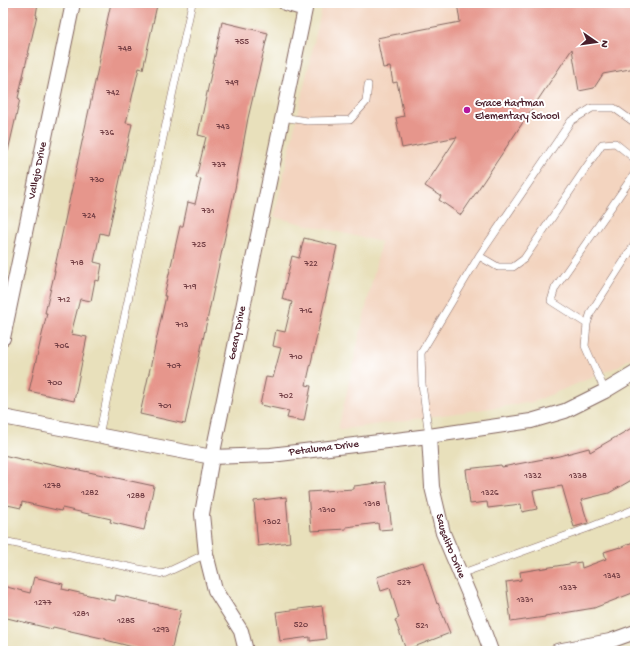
<svg xmlns="http://www.w3.org/2000/svg" width="638" height="654" viewBox="0 0 638 654" font-family="'Gochi Hand',sans-serif">
  <style>
    .built { fill: #f3d4bf }
    .building { fill: #e6968c }
    .lines { fill: none; stroke-linecap: round; stroke-linejoin: round }
    .service-casing { stroke: #81635d; stroke-width: 8 }
    .minor-casing { stroke: #81635d; stroke-width: 16 }
    .service { stroke: #fff; stroke-width: 7 }
    .minor { stroke: #fff; stroke-width: 14 }
    .poi-dot { fill: #b5179e; stroke: #fff; stroke-width: 1.5 }
    .labels { text-anchor: middle; dominant-baseline: central; stroke-width: 4; stroke-linejoin: round; paint-order: stroke }
    .number-label { font-size: 9px; fill: #713d43 }
    .poi-label { font-size: 11px; fill: #4a1f2b; stroke: #fff; text-anchor: start }
    .street-label { font-size: 11px; fill: #4a1f2b; stroke: #fff }
  </style>
  <rect width="100%" height="100%" fill="#fff"/>
  <filter id="ink" filterUnits="userSpaceOnUse"><feTurbulence type="fractalNoise" baseFrequency=".025" numOctaves="2"/><feDisplacementMap in="SourceGraphic" scale="8" xChannelSelector="R" yChannelSelector="G"/><feConvolveMatrix kernelMatrix="1 2 1 2 8 2 1 2 1" color-interpolation-filters="sRGB"/></filter>
  <filter id="wash" filterUnits="userSpaceOnUse"><feTurbulence type="fractalNoise" baseFrequency=".012" numOctaves="4" result="noise"/><feDisplacementMap in="SourceGraphic" scale="16" xChannelSelector="R" yChannelSelector="G"/><feGaussianBlur stdDeviation="0.9" result="paint"/><feColorMatrix in="noise" values="0 0 0 0 0 0 0 0 0 0 0 0 0 0 0 0 0 1.4 0 .05"/><feComposite in="paint" operator="in"/></filter>
  <g filter="url(#wash)">
    <rect width="100%" height="100%" fill="#e8e0bb"/>
    <path class="built" d="M323,3H635V355L617,367L533,402L338,430L381,242L274,217Z"/>
    <g id="blocks">
      <path class="building" d="M3,3H38L36,15H37L18,98L20,99L8,151H3Z
        M111,3H149L157,5L143,69L139,68L126,123L132,124L108,235L100,233L94,262L102,264L99,281L95,280L91,301L80,299L71,334L87,337L74,401L29,391L47,313H45L55,271H54L100,59L99,58Z
        M457,3H631L634,16L635,15V68L603,74L594,88L579,91L572,49L461,215L439,200L441,196L425,186L457,137L402,148L396,118L404,116L397,82L393,83L390,67L383,68L377,38L460,22Z
        M222,22L268,33L248,118L234,194L185,424L140,414L166,296H164L180,226H183L188,202L195,204L201,179L196,178L206,137L198,135Z
        M304,238L337,246L306,385L311,386L304,421L287,418L289,411L260,405L266,377L273,378L281,348L273,346L276,330L285,332L292,302L282,299L292,256L299,258Z
        M635,426V478L609,493L581,500L588,523L574,527L562,486L533,491L537,509L522,512L521,504L488,508L487,502L470,504L466,469L501,465L502,467L559,456L589,448L590,452Z
        M3,455L42,464V462L154,486L144,530L110,522L111,519L62,508L61,511L22,502L21,508L3,504Z
        M386,482L392,529L379,530L378,523L346,527V529L311,531L308,492L354,489V486Z
        M286,497L290,542L258,546L254,501Z
        M635,541V592L594,608L545,616V617L511,622L506,582L521,580L520,572L581,562L582,568L606,559L604,552L620,547V548Z
        M423,562L437,604L438,603L450,633L406,650L395,620L399,618L390,588L381,591L377,577Z
        M34,577L63,584L62,589L115,601L116,595L181,610L171,651H148L106,640V639L53,627L52,629L3,617V586L30,593Z
        M322,606L326,639L310,641V637L280,641L276,612Z"/>
    </g>
  </g>
  <g filter="url(#ink)">
    <use href="#blocks" fill-opacity="0" stroke="#81635d" stroke-width="1"/>
    <g class="lines">
      <g class="service-casing">
        <path id="service" d="M282,117L307,121L350,120L366,102L368,85
          M479,256L498,267H513L524,259L602,144L615,143L635,159
          M587,324L551,301L555,288L635,173
          M605,391L585,346L587,324L591,312L635,244
          M99,435L192,3
          M429,436L422,384L421,353L479,256L571,121L592,108H614L635,123
          M3,541L163,574L206,554
          M460,574L588,528L635,509"/>
      </g>
      <g class="minor-casing">
        <g id="minor">
          <path id="s1" d="M3,338L73,3"/>
          <path id="s2" d="M3,417L212,457L271,455L429,436L531,421L565,411L605,391L635,373"/>
          <path id="s3" d="M429,436L432,487L443,533L479,618L491,651"/>
          <path id="s4" d="M246,651L241,631L215,590L206,554L202,514L212,457L305,9L285,3"/>
          <path d="M557,651L610,641L635,632"/>
        </g>
      </g>
      <use href="#service" class="service"/>
      <use href="#minor" class="minor"/>
    </g>
  </g>
  <circle class="poi-dot" cx="467" cy="110" r="4"/>
  <g class="labels">
    <g class="number-label">
      <text x="242" y="42">755</text>
      <text x="125" y="49">748</text>
      <text x="232" y="83">749</text>
      <text x="113" y="93">742</text>
      <text x="223" y="127">743</text>
      <text x="107" y="133">736</text>
      <text x="219" y="165">737</text>
      <text x="97" y="180">730</text>
      <text x="208" y="211">731</text>
      <text x="89" y="216">724</text>
      <text x="199" y="245">725</text>
      <text x="77" y="263">718</text>
      <text x="311" y="264">722</text>
      <text x="190" y="287">719</text>
      <text x="64" y="300">712</text>
      <text x="306" y="311">716</text>
      <text x="182" y="325">713</text>
      <text x="62" y="346">706</text>
      <text x="296" y="357">710</text>
      <text x="174" y="366">707</text>
      <text x="55" y="383">700</text>
      <text x="286" y="396">702</text>
      <text x="165" y="406">701</text>
      <text x="533" y="476">1332</text>
      <text x="578" y="476">1338</text>
      <text x="52" y="486">1278</text>
      <text x="90" y="493">1282</text>
      <text x="490" y="493">1326</text>
      <text x="136" y="496">1288</text>
      <text x="372" y="504">1318</text>
      <text x="327" y="510">1310</text>
      <text x="272" y="522">1302</text>
      <text x="612" y="576">1343</text>
      <text x="404" y="583">527</text>
      <text x="568" y="588">1337</text>
      <text x="525" y="600">1331</text>
      <text x="43" y="603">1277</text>
      <text x="81" y="614">1281</text>
      <text x="126" y="621">1285</text>
      <text x="301" y="625">520</text>
      <text x="422" y="626">521</text>
      <text x="161" y="630">1293</text>
    </g>
    <g class="poi-label">
      <text x="475" y="104">Grace Hartman<tspan x="475" dy="13">Elementary School</tspan></text>
    </g>
    <g class="street-label">
      <text stroke="none"><textPath href="#s1" startOffset="171">Vallejo Drive</textPath></text>
      <text stroke="none"><textPath href="#s4" startOffset="331">Geary Drive</textPath></text>
      <text stroke="none"><textPath href="#s2" startOffset="325">Petaluma Drive</textPath></text>
      <text stroke="none"><textPath href="#s3" startOffset="113">Sausalito Drive</textPath></text>
    </g>
  </g>
  <rect width="638" height="654" fill="none" stroke="#fff" stroke-width="16"/>
  <g transform="translate(596 42) rotate(103)" stroke="#ffffff" stroke-width="3" paint-order="stroke">
  <path d="M0-3L7 15L0 10L-7 15Z" fill="#4a1f2b"/>
  <text y="-6" font-size="11" font-weight="bold" text-anchor="middle" fill="#4a1f2b">N</text>
  </g>
</svg>
